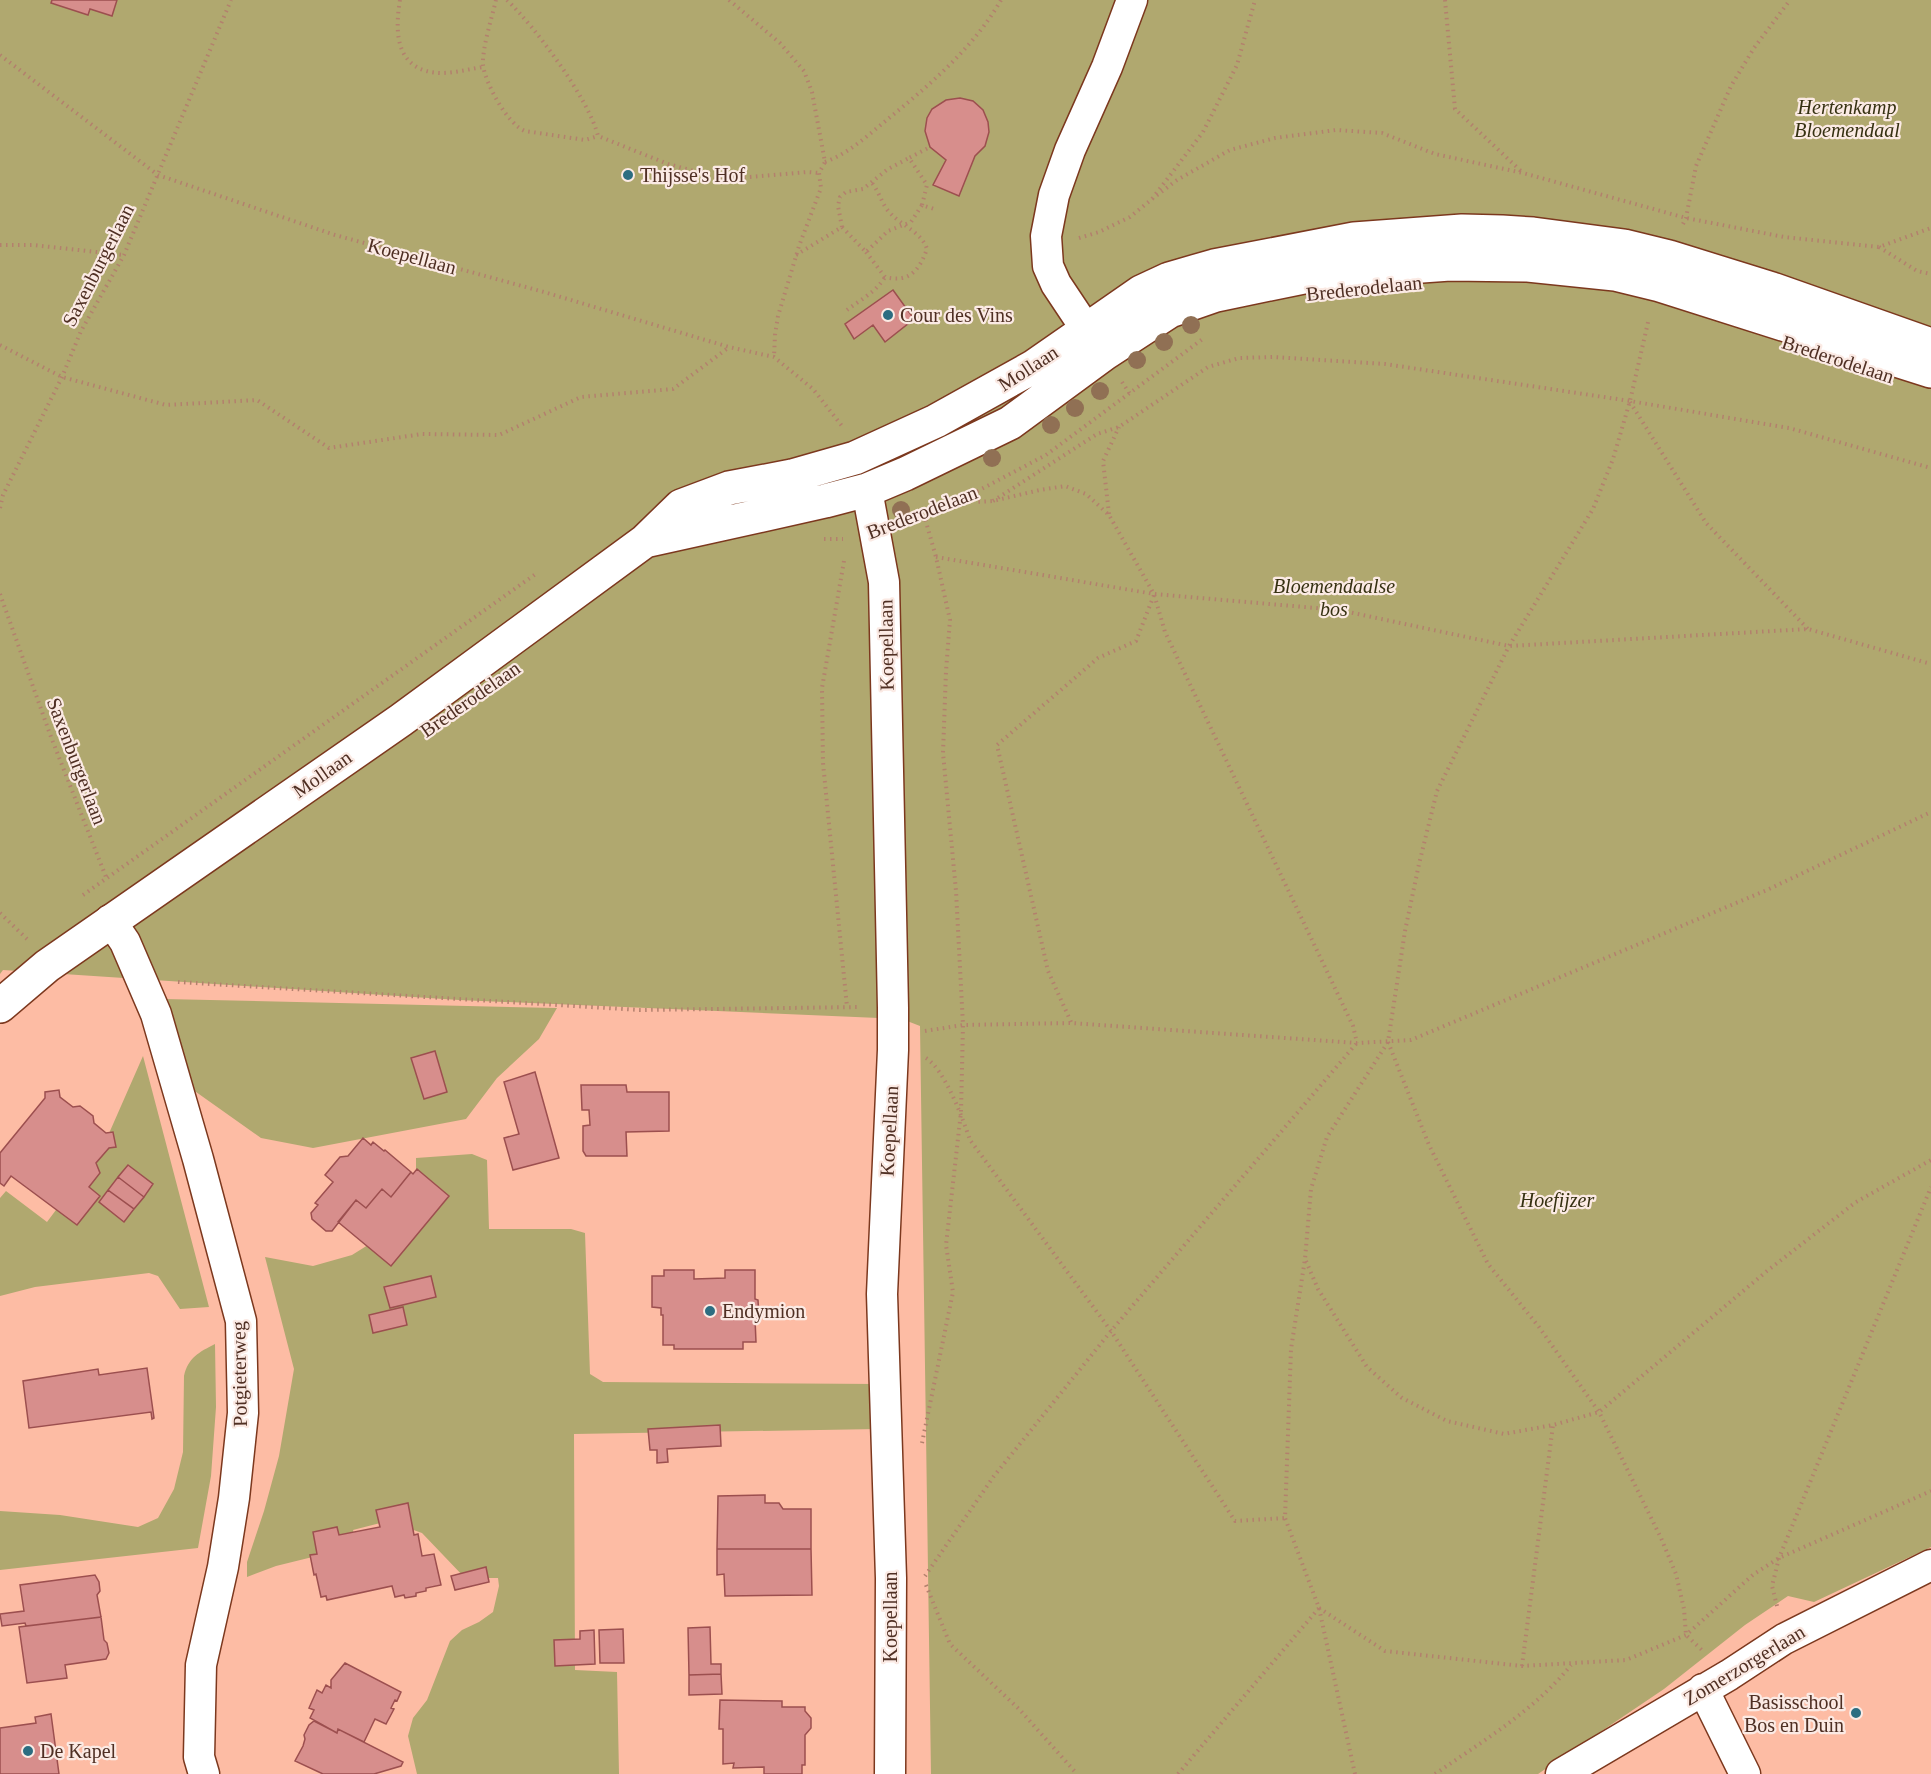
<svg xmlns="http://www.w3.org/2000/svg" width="1931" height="1774" viewBox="0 0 1931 1774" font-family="'Times New Roman',serif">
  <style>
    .green { fill: #b0a86f }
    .building { fill: #d78e8c; stroke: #9c4f4f; stroke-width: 1.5 }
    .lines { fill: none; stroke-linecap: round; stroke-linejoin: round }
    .street-casing { stroke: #7c381e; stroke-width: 33 }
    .secondary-casing { stroke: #7c381e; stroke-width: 36 }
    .path { stroke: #b3806d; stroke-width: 4; stroke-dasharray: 1.5 4.5; stroke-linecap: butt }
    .street { stroke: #fff; stroke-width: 30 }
    .secondary { stroke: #fff; stroke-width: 33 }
    .tree { fill: #907054 }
    .poi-dot { fill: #2c6d81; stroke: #fbeae4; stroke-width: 2 }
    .labels { text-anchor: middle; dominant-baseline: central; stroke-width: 4.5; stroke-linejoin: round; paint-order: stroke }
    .park-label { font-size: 20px; font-style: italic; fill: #363112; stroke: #fbeae4 }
    .poi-label { font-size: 20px; fill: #4f2f23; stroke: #fbeae4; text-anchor: start }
    .street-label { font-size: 20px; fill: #4f2f23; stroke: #fbeae4 }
  </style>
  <rect width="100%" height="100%" fill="#fdbca4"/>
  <path class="green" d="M0,0H1931V1547L1814,1602L1788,1596L1745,1625L1664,1689L1538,1774H931L920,1026L902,1019L459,1000L3,970L0,974Z
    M164,999L557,1008L539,1039L497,1078L466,1119L313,1148L261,1138L189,1087Z
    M143,1056L209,1307L180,1309L158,1276L149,1273L35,1287L0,1296V1198L6,1191L47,1222L103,1147Z
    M472,1154L487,1160L489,1229H571L585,1233L590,1374L603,1382L877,1384V1429L574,1434L575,1670L617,1672L619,1774H417L408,1736L413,1718L427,1700L450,1641L462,1630L479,1622L493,1612L499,1586L498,1578H465L422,1533L388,1521L353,1530L357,1546L276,1566L247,1577V1562L264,1511L279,1456L294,1369L265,1257L313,1266L352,1255L392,1230L416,1200V1158Z
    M215,1344L216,1407L211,1476L198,1548L0,1570V1511L60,1515L138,1527L158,1518L174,1489L183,1452L184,1376C188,1358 199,1352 215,1344Z"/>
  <path class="building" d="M52,0H117L112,16L90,9L88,15L51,3Z
    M960,98L973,101L983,110L988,122L989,132L985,146L975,156L959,196L933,185L946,160L930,147L925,131L927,118L932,109L946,100Z
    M893,290L914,319L885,342L873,325L854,339L845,324Z
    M435,1051L447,1092L424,1099L411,1058Z
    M535,1072L559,1158L513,1170L504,1138L519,1134L504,1082Z
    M581,1085H626L627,1092H669V1131L626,1132L627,1156H586L583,1151V1126L590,1125L589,1110H582Z
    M59,1090L60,1097L73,1107L80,1106L93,1116L94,1123L106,1133L113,1132L116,1147L109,1148L96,1163L100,1173L89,1187L100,1196L77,1225L11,1176L4,1186L0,1183V1153L45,1098V1092Z
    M363,1138L371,1145L373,1142L384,1151L385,1150L411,1172L391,1197L382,1189L366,1208L356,1200L332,1231H326L312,1219L311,1213L318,1205L315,1203L333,1182L325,1175L340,1157L348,1156Z
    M128,1165L153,1184L144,1197L118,1177Z
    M417,1169L449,1196L391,1266L338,1222L356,1200L366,1208L382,1189L391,1197L411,1172L413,1174Z
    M118,1177L144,1197L134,1209L108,1190Z
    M108,1190L134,1209L124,1222L99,1202Z
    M664,1270H694V1279L725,1278V1270H755V1299L758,1300L759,1318L755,1319L756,1342H743V1349H674V1345H663V1315H661V1308L652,1307V1276H664Z
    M431,1276L436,1297L390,1308L384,1287Z
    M403,1307L407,1325L373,1333L369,1315Z
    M147,1368L154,1418L152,1419L151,1412L29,1428L23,1381L98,1369L99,1375Z
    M720,1425L721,1446L667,1449L668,1462L657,1463V1450H650L648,1429Z
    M765,1495V1503H779L783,1509H811V1549H717L718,1496Z
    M408,1503L414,1535L418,1534L422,1556L434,1554L441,1585L426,1588V1591L416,1593V1596L405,1598L404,1595L395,1597L392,1586L327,1600L326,1596L321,1597L316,1574L314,1575L310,1555L317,1554L313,1532L337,1527L339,1535L380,1527L376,1510Z
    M717,1549H811L812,1595L725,1596L724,1574L717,1575Z
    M486,1567L489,1582L455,1590L451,1576Z
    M95,1575L99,1582L100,1591L97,1595L101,1617L26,1626L25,1623L2,1626L0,1614L24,1611L20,1585Z
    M101,1617L104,1640L107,1643L109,1653L106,1659L65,1665L67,1678L27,1683L19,1627Z
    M710,1627L711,1664H721V1674L689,1675L688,1628Z
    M623,1629L624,1663H600L599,1630Z
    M594,1630L595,1664L555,1666L554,1640L580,1639V1631Z
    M345,1663L401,1692L397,1701L395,1700L391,1708L394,1709L386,1724L375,1719L364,1742L338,1729L337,1733L310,1718L314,1710L309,1708L317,1690L322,1693L326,1685L331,1688V1680Z
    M721,1674L722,1694L689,1695V1675Z
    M720,1700L782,1701V1707H805V1711L811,1718V1728L805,1735V1765H802V1774H764V1767L733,1768L734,1763L723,1764V1729H719Z
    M51,1714L59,1774H0V1728L36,1723L35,1717Z
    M314,1721L337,1733L338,1729L403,1762L401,1766L374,1774H323L295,1761L303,1746L305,1739L304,1735L309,1725Z"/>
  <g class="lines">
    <g class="street-casing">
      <path id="street" d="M1086,329L1056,284L1048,266L1046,236L1054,195L1070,150L1107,67L1132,0
        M867,490L884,582L893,1008V1050L882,1294L891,1578L890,1774
        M110,920L125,942L156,1014L198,1159L241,1321L243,1413L234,1498L223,1567L201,1665L199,1757L204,1774
        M1703,1689L1745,1774
        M1561,1774L1729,1675L1784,1639L1931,1565"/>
    </g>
    <g class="secondary-casing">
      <path id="secondary" d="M645,541L825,501L867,490L905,474L1010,423L1104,354L1170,311L1216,295L1323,273L1450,264L1528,265L1615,274L1660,285L1931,371
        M0,1006L47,966L401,720L645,541L681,506L729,488L792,476L855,458L936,421L1033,367L1141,292L1169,279L1214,266L1354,239L1462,231L1502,232L1533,234L1624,246L1669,257L1772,289L1931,345"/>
    </g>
    <path class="path" d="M400,0C394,35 397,72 441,73C455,73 469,69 483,67
      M496,0C492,17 482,49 483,65C485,83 508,125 525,131L585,140L598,136
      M507,0C535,27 589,99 598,136L668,164L716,177L738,178L808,172L819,173
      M729,0L780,43L804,71L812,92L825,162L819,173L821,188L799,246L778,316L775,335L774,357
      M1445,0L1455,109L1523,173
      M0,55L158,175L335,235L544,292L729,347L774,357L813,389L842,426
      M825,162C847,154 865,138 883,123C926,88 973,49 1001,0
      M1152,199L1177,180L1230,150L1275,138L1336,130L1382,133L1435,154L1523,173L1686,218L1784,237L1879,247L1931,228
      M922,205L927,185L909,158L930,147
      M1683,224L1686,218L1696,166L1731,86L1754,48L1790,0
      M842,227L838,206L840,197L846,192L863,189L888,169L909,158
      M1079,238L1099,232L1130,217L1152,199L1203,132L1237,65L1255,0
      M0,245H33L124,255
      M1879,247L1917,271L1931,274
      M866,252L885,277C909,283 919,271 927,249C922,233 903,226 892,215C882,206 880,193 872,183
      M796,255L842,227L866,252L888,231L911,222L922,205L934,209
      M847,310C860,300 876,292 885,277
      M0,345L62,377L166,405L257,400L329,448L422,434L499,435L581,397L673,389L728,348
      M1122,382L1130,394
      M1630,402L1706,523L1808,629
      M970,495L975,502L993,501L1040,490L1065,486L1086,494L1109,515L1154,594L1165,632L1353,1026L1357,1043
      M993,501L1097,434L1119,427L1208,367L1239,358L1273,357L1385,364L1630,401L1789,428L1931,468
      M0,508L3,495L62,377L81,331L124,255L231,0
      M1109,514L1103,461L1119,427
      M905,521L970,495L1046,455L1204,338
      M824,539H843
      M936,557L1154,594L1339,610L1509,646L1808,629L1931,664
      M844,561L822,688L823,763L847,1007
      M0,594L51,737L106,877
      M83,895L537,573
      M0,913L27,939
      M178,982L640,1010L860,1007
      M1071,1022L1048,971L997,745L1098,658L1136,641L1154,595
      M925,1031L963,1025L1071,1023L1357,1043L1411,1040L1767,890L1931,812
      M1388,1042L1429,1145L1488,1264L1539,1327L1599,1412L1661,1538L1676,1574L1684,1609L1686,1635L1704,1652
      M926,1058C945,1070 963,1119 970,1140L1111,1331L1235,1521L1285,1518
      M1306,1261L1318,1289L1367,1367L1402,1398L1447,1421L1504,1434L1553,1425L1599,1412L1767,1271L1856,1202L1931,1160
      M922,1443L953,1292L946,1245L961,1112L963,1025L956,891L943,753L946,671L950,620L936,557L924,515
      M925,1576L994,1476L1111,1331L1356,1044
      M926,1585L950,1644L1020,1710L1077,1774
      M1777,1606L1772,1586L1779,1558L1931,1187
      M1319,1608L1385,1651L1522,1666L1626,1660L1686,1635L1754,1574L1779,1558L1931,1491
      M1522,1666L1553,1425
      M1178,1774L1319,1608
      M1355,1774L1319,1608L1285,1518L1291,1349L1305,1259L1311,1189L1327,1137L1388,1042L1405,931L1419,864L1437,791L1509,646L1593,509L1613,459L1630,401L1649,318
      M1435,1774C1483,1741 1535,1710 1571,1665"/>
    <use href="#street" class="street"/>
    <use href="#secondary" class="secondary"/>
  </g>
  <g class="tree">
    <circle cx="1191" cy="325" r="9"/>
    <circle cx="1164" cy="342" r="9"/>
    <circle cx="1137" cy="360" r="9"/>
    <circle cx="1100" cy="391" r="9"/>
    <circle cx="1075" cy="408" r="9"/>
    <circle cx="1051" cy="425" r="9"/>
    <circle cx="992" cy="458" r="9"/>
    <circle cx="901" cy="510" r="9"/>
  </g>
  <g class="poi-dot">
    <circle cx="628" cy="175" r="6"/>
    <circle cx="888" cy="315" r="6"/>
    <circle cx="710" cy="1311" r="6"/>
    <circle cx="1856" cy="1713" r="6"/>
    <circle cx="28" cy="1751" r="6"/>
  </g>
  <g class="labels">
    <g class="park-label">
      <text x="1847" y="107">Hertenkamp<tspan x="1847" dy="23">Bloemendaal</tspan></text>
      <text x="1334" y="586">Bloemendaalse<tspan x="1334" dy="23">bos</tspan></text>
      <text x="1557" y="1200">Hoefijzer</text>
    </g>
    <g class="poi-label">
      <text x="640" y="175">Thijsse's Hof</text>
      <text x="900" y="315">Cour des Vins</text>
      <text x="722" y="1311">Endymion</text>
      <text x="1844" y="1702" text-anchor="end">Basisschool<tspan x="1844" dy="23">Bos en Duin</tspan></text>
      <text x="40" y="1751">De Kapel</text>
    </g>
    <g class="street-label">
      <text transform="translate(412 256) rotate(15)">Koepellaan</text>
      <text transform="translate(98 265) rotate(-63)">Saxenburgerlaan</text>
      <text transform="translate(1364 288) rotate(-6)">Brederodelaan</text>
      <text transform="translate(1838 359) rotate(18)">Brederodelaan</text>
      <text transform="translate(1028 368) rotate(-33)">Mollaan</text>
      <text transform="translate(922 512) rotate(-21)">Brederodelaan</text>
      <text transform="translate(886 645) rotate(-91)">Koepellaan</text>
      <text transform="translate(470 699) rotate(-35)">Brederodelaan</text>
      <text transform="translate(77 761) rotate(69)">Saxenburgerlaan</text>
      <text transform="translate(322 774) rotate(-35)">Mollaan</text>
      <text transform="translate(889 1131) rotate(-87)">Koepellaan</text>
      <text transform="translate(239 1374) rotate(-91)">Potgieterweg</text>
      <text transform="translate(890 1617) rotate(-90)">Koepellaan</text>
      <text transform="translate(1744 1665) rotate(-31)">Zomerzorgerlaan</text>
    </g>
  </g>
</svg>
